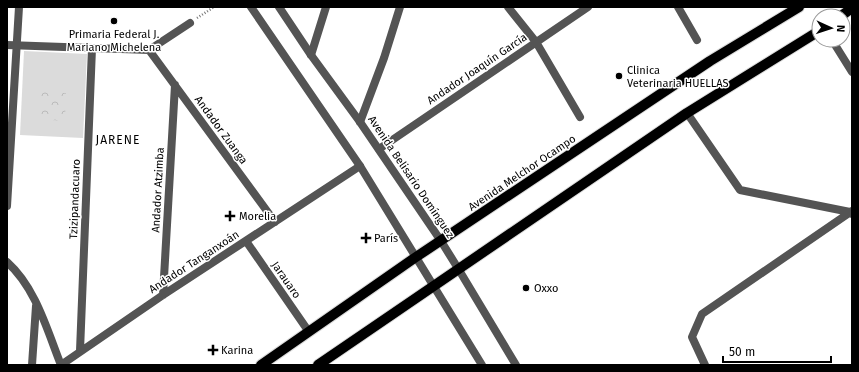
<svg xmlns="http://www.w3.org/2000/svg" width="859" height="372" viewBox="0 0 859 372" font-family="'Fira Sans',sans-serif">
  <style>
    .green { fill: #dbdbdb }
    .park { fill: url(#park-crowns) }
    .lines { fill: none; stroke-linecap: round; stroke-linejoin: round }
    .primary-casing { stroke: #dbdbdb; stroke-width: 12 }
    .path { stroke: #767676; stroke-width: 2.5; stroke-dasharray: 1 2; stroke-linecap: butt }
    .service { stroke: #545454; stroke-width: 8 }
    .minor { stroke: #545454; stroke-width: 8 }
    .tertiary { stroke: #545454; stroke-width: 8 }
    .primary { stroke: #000; stroke-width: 10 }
    .poi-dot { fill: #000; stroke: #fff; stroke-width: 1.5 }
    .labels { text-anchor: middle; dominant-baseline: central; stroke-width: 3; stroke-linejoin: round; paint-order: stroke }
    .poi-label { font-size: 11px; fill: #000; stroke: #fff; text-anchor: start }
    .street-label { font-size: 11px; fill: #000; stroke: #fff }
    .neighbourhood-label { font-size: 12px; letter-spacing: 1px; fill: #000; stroke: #fff }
  </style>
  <defs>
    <pattern id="park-crowns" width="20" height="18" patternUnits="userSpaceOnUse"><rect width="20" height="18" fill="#dbdbdb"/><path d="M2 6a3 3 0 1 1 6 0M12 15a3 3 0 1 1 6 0" fill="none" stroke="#bababa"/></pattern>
  </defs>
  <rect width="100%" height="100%" fill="#fff"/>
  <path class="green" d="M24,51L87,54L83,138L20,135Z"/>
  <path class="park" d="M41,91L66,93L65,121L39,119Z"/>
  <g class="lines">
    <g class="primary-casing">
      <path id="primary" d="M841,16L852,8
        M261,365L416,257L710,61L799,7
        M318,365L687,113L819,31"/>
    </g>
    <path class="path" d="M197,18L214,7"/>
    <path class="service" d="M311,55L326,7"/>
    <path class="minor" d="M508,7L536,42L580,117
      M678,7L697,40
      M832,40L852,72
      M7,45L149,50L190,23
      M149,50L275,222
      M687,113L740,190L850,212L852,214
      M360,122L384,58L400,7
      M379,149L588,7
      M7,206L19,7
      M246,241L309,332
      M7,262C36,288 47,330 61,365
      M163,295L175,85
      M80,351L92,48
      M32,365L36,306
      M61,365L163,295L360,166
      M705,365L692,337L702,314L852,211"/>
    <path class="tertiary" d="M251,7L360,166L482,365
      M279,7L311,55L360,122L441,241L459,270L516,365"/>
    <use href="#primary" class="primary"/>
  </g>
  <g class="poi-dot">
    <circle cx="114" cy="21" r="4"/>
    <circle cx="619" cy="76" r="4"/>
    <path d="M228 210h4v4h4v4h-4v4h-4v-4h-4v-4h4z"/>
    <path d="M364 232h4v4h4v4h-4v4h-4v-4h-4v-4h4z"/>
    <circle cx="526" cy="288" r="4"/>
    <path d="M211 344h4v4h4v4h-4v4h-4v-4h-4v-4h4z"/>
  </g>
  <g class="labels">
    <g class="poi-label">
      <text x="114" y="34" text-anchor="middle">Primaria Federal J.<tspan x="114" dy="13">Mariano Michelena</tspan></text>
      <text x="627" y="70">Clinica<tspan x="627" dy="13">Veterinaria HUELLAS</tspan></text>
      <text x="239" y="216">Morelia</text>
      <text x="374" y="238">París</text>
      <text x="534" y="288">Oxxo</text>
      <text x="221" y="350">Karina</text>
    </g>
    <g class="street-label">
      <text transform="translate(477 69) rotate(-34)">Andador Joaquín García</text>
      <text transform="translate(221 130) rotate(54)">Andador Zuanga</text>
      <text transform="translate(522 173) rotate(-34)">Avenida Melchor Ocampo</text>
      <text transform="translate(411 177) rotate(56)">Avenida Belisario Domínguez</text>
      <text transform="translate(158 190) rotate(-87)">Andador Atzimba</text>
      <text transform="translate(75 199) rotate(-88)">Tzizipandacuaro</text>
      <text transform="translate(194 262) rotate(-33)">Andador Tanganxoán</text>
      <text transform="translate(286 280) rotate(55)">Jarauaro</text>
    </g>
    <g class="neighbourhood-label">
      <text x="118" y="140">JARENE</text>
    </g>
  </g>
  <rect width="859" height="372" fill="none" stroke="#000000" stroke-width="16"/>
  <g transform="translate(831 28) rotate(93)"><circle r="19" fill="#ffffff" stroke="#999999"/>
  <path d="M0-3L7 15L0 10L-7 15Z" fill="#000000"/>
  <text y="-6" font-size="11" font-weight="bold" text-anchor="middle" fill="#000000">N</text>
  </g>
  <path d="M723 356v6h108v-6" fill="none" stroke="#000000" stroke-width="2"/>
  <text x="729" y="356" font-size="12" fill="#000000" stroke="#ffffff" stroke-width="3" paint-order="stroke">50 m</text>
</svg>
